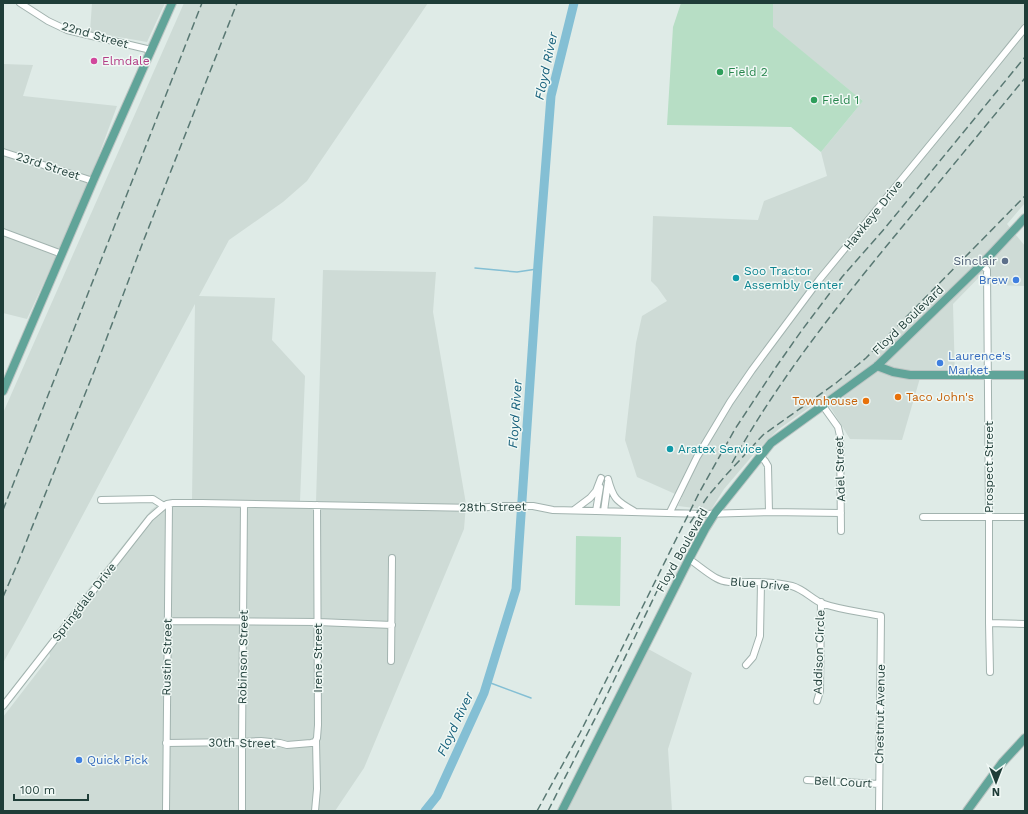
<svg xmlns="http://www.w3.org/2000/svg" width="1028" height="814" viewBox="0 0 1028 814" font-family="'Work Sans',sans-serif">
  <style>
    .built { fill: #cedbd6 }
    .green { fill: #b7dec5 }
    .lines { fill: none; stroke-linecap: round; stroke-linejoin: round }
    .stream { stroke: #84bfd4; stroke-width: 1.5 }
    .river { stroke: #84bfd4; stroke-width: 9 }
    .minor-casing { stroke: #a2b3af; stroke-width: 8 }
    .major-casing { stroke: #bcc5c3; stroke-width: 10 }
    .minor { stroke: #fff; stroke-width: 6 }
    .major { stroke: #61a499; stroke-width: 8 }
    .rail { stroke: #597873; stroke-width: 1.5; stroke-dasharray: 8 4; stroke-linecap: butt }
    .hotel-dot { fill: #d1479c; stroke: #f0f8f5; stroke-width: 1.5 }
    .leisure-dot { fill: #2e9e5b; stroke: #f0f8f5; stroke-width: 1.5 }
    .service-dot { fill: #5c6f8a; stroke: #f0f8f5; stroke-width: 1.5 }
    .culture-dot { fill: #0f9aa8; stroke: #f0f8f5; stroke-width: 1.5 }
    .shop-dot { fill: #3f7fe0; stroke: #f0f8f5; stroke-width: 1.5 }
    .food-dot { fill: #e8710a; stroke: #f0f8f5; stroke-width: 1.5 }
    .labels { text-anchor: middle; dominant-baseline: central; stroke-width: 3; stroke-linejoin: round; paint-order: stroke }
    .street-label { font-size: 12px; fill: #1f3d38; stroke: #f0f8f5 }
    .hotel-label { font-size: 12px; fill: #b23c85; stroke: #f0f8f5; text-anchor: start }
    .leisure-label { font-size: 12px; fill: #27864d; stroke: #f0f8f5; text-anchor: start }
    .service-label { font-size: 12px; fill: #4e5e75; stroke: #f0f8f5; text-anchor: end }
    .culture-label { font-size: 12px; fill: #0d838f; stroke: #f0f8f5; text-anchor: start }
    .shop-label { font-size: 12px; fill: #366cbe; stroke: #f0f8f5; text-anchor: start }
    .food-label { font-size: 12px; fill: #c56008; stroke: #f0f8f5; text-anchor: start }
    .water-label { font-size: 13px; font-style: italic; fill: #16607b; stroke: #f0f8f5 }
  </style>
  <rect width="100%" height="100%" fill="#dfebe7"/>
  <path class="built" d="M92,3H165L147,42L90,32Z
    M184,3H428L307,181L283,202L229,240L199,296L275,298L272,340L305,376L300,501L316,502L323,270L436,272L433,312L466,504L464,529L364,768L335,811H3V717L50,656L47,644L90,587L151,510L163,501L174,499H192L195,304L27,620L3,663V413Z
    M773,3H1025V203L1007,224L1025,246V286L992,285L990,266L953,304L955,378H920L902,440L850,439L824,397L779,429L759,448L724,489L711,510L678,506L682,497L637,477L625,440L636,343L642,316L667,301L657,287L651,281L653,216L758,220L764,201L827,176L821,152L863,101L772,27Z
    M3,64L33,65L23,96L117,106L83,198L27,319L3,313Z
    M641,645L692,673L668,749L672,811H557Z"/>
  <path class="green" d="M681,3H773V27L863,101L821,152L791,127L667,125L673,27Z
    M576,536L621,537L620,606L575,605Z"/>
  <g class="lines">
    <path class="stream" d="M475,268L517,272L537,269
      M488,682L531,698"/>
    <path class="river" d="M425,811L437,796L484,693L516,589L538,264L551,96L574,3"/>
    <g class="minor-casing">
      <path id="minor" d="M20,3L48,21L67,30L151,50
        M3,152L93,181
        M3,232L62,254
        M982,264L987,270L989,517V623L990,672
        M823,406L838,427L840,436L841,531
        M760,456L765,461L768,466L769,512
        M608,479C613,498 616,501 634,511
        M101,500L153,499L164,506
        M574,510L590,498L596,491L601,478
        M596,511L600,487
        M604,511L608,482
        M670,512L697,457L730,402L752,370L819,280L957,112L1025,28
        M923,517H1025
        M689,559C698,565 707,573 716,578C726,584 739,582 749,582C762,582 780,583 792,586C803,589 811,598 821,603C840,610 862,612 881,616L879,811
        M168,621L318,622L392,625
        M989,623L1025,624
        M391,661L392,558
        M746,665L753,657L760,636L761,583
        M817,701L820,691L821,602
        M3,706L150,518L164,506L167,504L173,503H202L478,508L499,506H533L553,510L596,511L704,514L769,512L841,513
        M166,743L242,742L261,741L280,743L287,745L311,743L315,742L316,740
        M807,780L879,784
        M166,811L169,504
        M242,811V742L244,504
        M315,811L317,789L316,740L317,738L318,725L317,505"/>
    </g>
    <g class="major-casing">
      <path id="major" d="M877,366L893,372L910,375H1025
        M3,391L93,181L172,3
        M562,811L689,559L705,529L715,513L771,443L876,367L982,264L1025,218
        M967,811L1002,763L1025,738"/>
    </g>
    <use href="#minor" class="minor"/>
    <use href="#major" class="major"/>
    <path class="rail" d="M732,463C778,380 838,305 898,232C940,181 983,129 1025,78
      M3,510L202,3
      M690,523L708,496L726,475L763,435L836,383L866,358L1025,196
      M3,597L19,560L95,369L143,242L237,3
      M537,811L580,733L699,493L735,429L776,367L802,330L842,277L885,228L1025,57
      M548,811L605,699L657,591"/>
  </g>
  <circle class="hotel-dot" cx="94" cy="61" r="4"/>
  <g class="leisure-dot">
    <circle cx="720" cy="72" r="4"/>
    <circle cx="814" cy="100" r="4"/>
  </g>
  <circle class="service-dot" cx="1005" cy="261" r="4"/>
  <g class="culture-dot">
    <circle cx="736" cy="278" r="4"/>
    <circle cx="670" cy="449" r="4"/>
  </g>
  <g class="shop-dot">
    <circle cx="1016" cy="280" r="4"/>
    <circle cx="940" cy="363" r="4"/>
    <circle cx="79" cy="760" r="4"/>
  </g>
  <g class="food-dot">
    <circle cx="898" cy="397" r="4"/>
    <circle cx="866" cy="401" r="4"/>
  </g>
  <g class="labels">
    <g class="street-label">
      <text transform="translate(95 35) rotate(16)">22nd Street</text>
      <text transform="translate(48 166) rotate(18)">23rd Street</text>
      <text transform="translate(873 215) rotate(-51)">Hawkeye Drive</text>
      <text transform="translate(908 320) rotate(-44)">Floyd Boulevard</text>
      <text transform="translate(989 467) rotate(-90)">Prospect Street</text>
      <text transform="translate(840 469) rotate(-92)">Adel Street</text>
      <text transform="translate(493 507) rotate(-1)">28th Street</text>
      <text transform="translate(682 550) rotate(-61)">Floyd Boulevard</text>
      <text transform="translate(760 584) rotate(5)">Blue Drive</text>
      <text transform="translate(84 602) rotate(-52)">Springdale Drive</text>
      <text transform="translate(819 652) rotate(-88)">Addison Circle</text>
      <text transform="translate(167 657) rotate(-89)">Rustin Street</text>
      <text transform="translate(243 657) rotate(-89)">Robinson Street</text>
      <text transform="translate(318 658) rotate(-90)">Irene Street</text>
      <text transform="translate(880 714) rotate(-89)">Chestnut Avenue</text>
      <text transform="translate(242 743) rotate(1)">30th Street</text>
      <text transform="translate(843 782) rotate(3)">Bell Court</text>
    </g>
    <g class="hotel-label">
      <text x="102" y="61">Elmdale</text>
    </g>
    <g class="leisure-label">
      <text x="728" y="72">Field 2</text>
      <text x="822" y="100">Field 1</text>
    </g>
    <g class="service-label">
      <text x="997" y="261">Sinclair</text>
    </g>
    <g class="culture-label">
      <text x="744" y="271">Soo Tractor<tspan x="744" dy="14">Assembly Center</tspan></text>
      <text x="678" y="449">Aratex Service</text>
    </g>
    <g class="shop-label">
      <text x="1008" y="280" text-anchor="end">Brew</text>
      <text x="948" y="356">Laurence's<tspan x="948" dy="14">Market</tspan></text>
      <text x="87" y="760">Quick Pick</text>
    </g>
    <g class="food-label">
      <text x="906" y="397">Taco John's</text>
      <text x="858" y="401" text-anchor="end">Townhouse</text>
    </g>
    <g class="water-label">
      <text transform="translate(546 66) rotate(-78)">Floyd River</text>
      <text transform="translate(515 414) rotate(-86)">Floyd River</text>
      <text transform="translate(455 724) rotate(-65)">Floyd River</text>
    </g>
  </g>
  <rect width="1028" height="814" fill="none" stroke="#1f3d38" stroke-width="8"/>
  <g transform="translate(996 782) rotate(180)" stroke="#f0f8f5" stroke-width="3" paint-order="stroke">
  <path d="M0-3L7 15L0 10L-7 15Z" fill="#1f3d38"/>
  <text y="-6" font-size="11" font-weight="bold" text-anchor="middle" fill="#1f3d38">N</text>
  </g>
  <path d="M14 794v6h74v-6" fill="none" stroke="#1f3d38" stroke-width="2"/>
  <text x="20" y="794" font-size="12" fill="#1f3d38" stroke="#f0f8f5" stroke-width="3" paint-order="stroke">100 m</text>
</svg>
